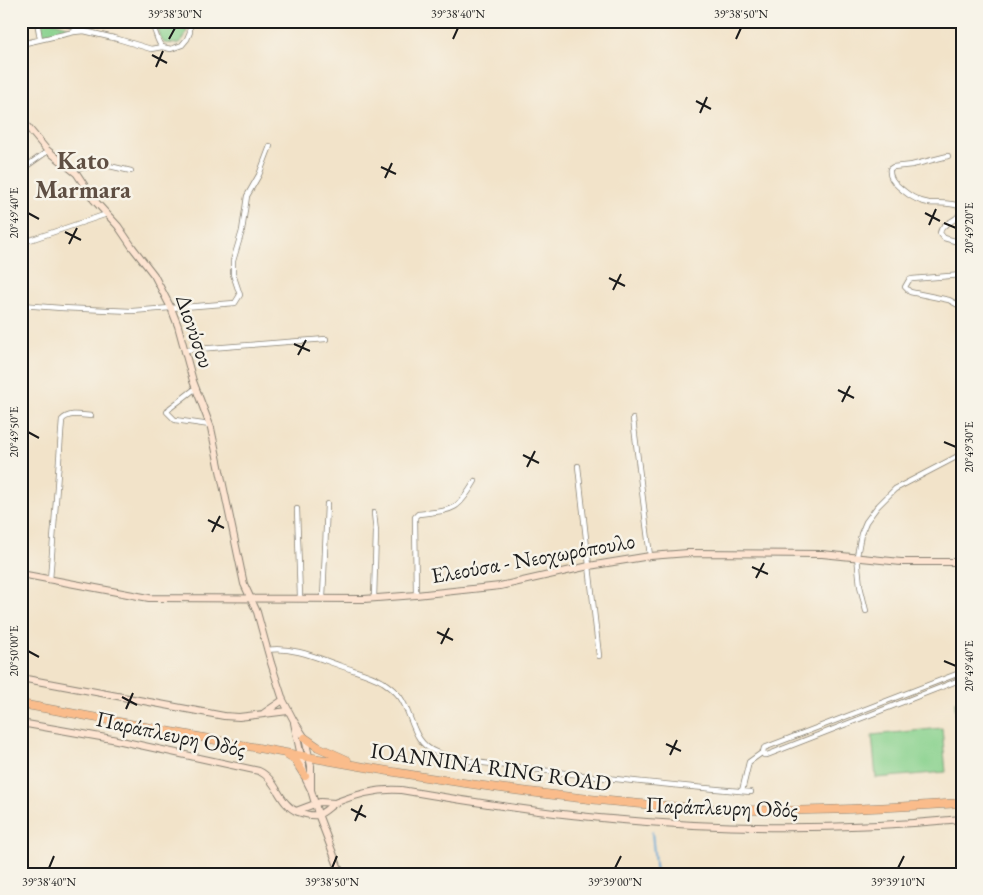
<svg xmlns="http://www.w3.org/2000/svg" width="983" height="895" viewBox="0 0 983 895" font-family="'EB Garamond',serif">
  <style>
    .green { fill: #88d18d; stroke: #527654 }
    .lines { fill: none; stroke-linecap: round; stroke-linejoin: round }
    .stream { stroke: #5fa4d4; stroke-width: 2 }
    .street-casing { stroke: #878072; stroke-width: 6 }
    .secondary-casing { stroke: #878072; stroke-width: 8 }
    .highway-casing { stroke: #878072; stroke-width: 9 }
    .street { stroke: #fff; stroke-width: 4.5 }
    .secondary { stroke: #fde4d1; stroke-width: 6 }
    .highway { stroke: #fabc8b; stroke-width: 8 }
    .ticks { fill: none; stroke: #1c1c1c; stroke-width: 2 }
    .labels { text-anchor: middle; dominant-baseline: central; stroke-width: 5; stroke-linejoin: round; paint-order: stroke }
    .street-label { font-size: 22px; fill: #1c1c1c; stroke: #f7f3e8 }
    .quarter-label { font-size: 25px; font-weight: bold; fill: #5f4f43; stroke: #f7f3e8 }
    .neatline { fill: none; stroke: #1c1c1c; stroke-width: 2 }
    .ticks-label { font-size: 12px; text-anchor: middle; fill: #1c1c1c }
  </style>
  <rect width="100%" height="100%" fill="#f7f3e8"/>
  <filter id="ink" filterUnits="userSpaceOnUse"><feTurbulence type="fractalNoise" baseFrequency=".02" numOctaves="2"/><feDisplacementMap in="SourceGraphic" scale="10" xChannelSelector="R" yChannelSelector="G"/><feConvolveMatrix kernelMatrix="1 2 1 2 8 2 1 2 1" color-interpolation-filters="sRGB"/></filter>
  <filter id="wash" filterUnits="userSpaceOnUse"><feTurbulence type="fractalNoise" baseFrequency=".0096" numOctaves="4" result="noise"/><feDisplacementMap in="SourceGraphic" scale="20" xChannelSelector="R" yChannelSelector="G"/><feGaussianBlur stdDeviation="1.12" result="paint"/><feColorMatrix in="noise" values="0 0 0 0 0 0 0 0 0 0 0 0 0 0 0 0 0 1.4 0 .05"/><feComposite in="paint" operator="in"/></filter>
  <g filter="url(#wash)">
    <rect width="100%" height="100%" fill="#f2e3c9"/>
    <path class="green" d="M39,21H51L67,26L69,28L64,30L41,35Z
      M153,21H186C188,32 186,39 177,44L164,43C158,36 160,27 153,21Z
      M955,702H962V779H959Z
      M942,728L946,772L876,778L872,735Z"/>
    <g class="lines">
      <path class="stream" d="M652,832L656,874"/>
    </g>
  </g>
  <g filter="url(#ink)">
    <g class="lines">
      <g class="street-casing">
        <path id="street" d="M37,21L40,39
          M57,21L71,26L80,31
          M148,21C157,28 155,39 162,47
          M21,44L74,32L84,31L118,39L151,49L162,47L171,49L182,45L187,39L190,32L189,21
          M948,156L912,165L893,167L890,169C889,176 892,181 898,186C907,194 916,201 929,203C939,204 952,202 961,207C962,223 942,220 940,233L944,238L962,243
          M71,169L105,165L131,171
          M21,170L48,151
          M21,243L107,214
          M962,275L912,279L909,280L905,287L910,292L949,300L962,307
          M21,305L61,308L132,311L235,303L240,295L233,274V261L242,231L247,196L259,175L270,146
          M185,350L326,339
          M196,388L170,408L167,412L175,420L210,425
          M633,419L650,556
          M578,466L599,656
          M297,509L300,597
          M374,513L376,532L374,598
          M50,580L62,420C69,412 81,415 91,416
          M416,595L415,517L418,514C453,510 457,512 475,481
          M323,598L327,504
          M866,611L860,586L857,556L861,534L866,522L877,507L895,489L962,454
          M267,650C292,646 318,658 341,666C355,671 370,674 383,682C389,686 395,691 400,697C413,715 412,743 436,752C464,763 496,764 525,768C600,778 675,786 751,792
          M763,752L764,755H767L962,679
          M742,791L749,762L763,752L764,748L962,672"/>
      </g>
      <g class="secondary-casing">
        <path id="secondary" d="M21,119L46,149L77,174L94,200L118,226L133,248L154,275L171,308L178,326L193,381L211,428L244,584L257,612L271,663L283,700L294,721L305,738L311,766V790
          M21,574L149,598L364,599L416,595L500,586L589,566L650,556L688,553L822,554L901,562H962
          M21,678L224,716L239,717L288,711
          M264,713L283,700
          M21,723L112,739L259,771C278,780 278,804 298,812C304,814 311,816 317,815C325,813 330,805 337,802C357,794 379,788 401,790C471,802 541,813 611,819C727,830 846,830 962,819
          M294,723L306,780L311,790L318,814L341,874
          M296,811L320,802L335,803"/>
      </g>
      <g class="highway-casing">
        <path id="highway" d="M21,704C240,743 458,792 681,807C774,814 868,809 962,803
          M305,738L318,747L347,760
          M287,755L295,760L305,776"/>
      </g>
      <use href="#street" class="street"/>
      <use href="#secondary" class="secondary"/>
      <use href="#highway" class="highway"/>
    </g>
  </g>
  <path class="ticks" d="M169,39L175,28M453,39L458,28M736,39L741,28M152,55L167,63M156,67L163,51M696,101L711,109M700,113L707,97M381,167L396,174M385,178L392,163M28,213L39,219M925,213L940,221M944,223L956,228M929,225L936,209M65,232L81,240M69,244L77,228M609,278L625,286M613,290L621,274M294,344L310,351M298,355L306,340M838,390L854,398M842,402L850,386M28,432L39,438M944,442L956,447M523,455L539,463M527,467L535,451M208,520L224,528M212,532L220,516M752,567L768,574M756,578L764,563M437,632L453,640M441,644L449,628M28,651L39,657M944,661L956,666M122,697L137,705M126,709L133,693M666,744L681,751M670,755L677,740M351,809L366,817M355,821L362,805M49,868L54,856M332,868L337,856M615,868L621,856M898,868L904,856"/>
  <g class="labels">
    <g class="street-label">
      <text transform="translate(195 331) rotate(71)">Διονύσου</text>
      <text transform="translate(533 558) rotate(-10)">Ελεούσα - Νεοχωρόπουλο</text>
      <text transform="translate(171 734) rotate(12)">Παράπλευρη Οδός</text>
      <text transform="translate(491 767) rotate(8)">IOANNINA RING ROAD</text>
      <text transform="translate(722 807) rotate(2)">Παράπλευρη Οδός</text>
    </g>
    <g class="quarter-label">
      <text x="83" y="160">Kato<tspan x="83" dy="29">Marmara</tspan></text>
    </g>
  </g>
  <rect width="983" height="895" fill="none" stroke="#f7f3e8" stroke-width="55"/>
  <rect x="28" y="28" width="928" height="840" class="neatline"/>
  <g class="ticks-label">
    <text x="175" y="18">39°38'30"N</text>
    <text x="458" y="18">39°38'40"N</text>
    <text x="741" y="18">39°38'50"N</text>
    <text transform="translate(14 213) rotate(-90)" y="4">20°49'40"E</text>
    <text transform="translate(969 228) rotate(-90)" y="4">20°49'20"E</text>
    <text transform="translate(14 432) rotate(-90)" y="4">20°49'50"E</text>
    <text transform="translate(969 447) rotate(-90)" y="4">20°49'30"E</text>
    <text transform="translate(14 651) rotate(-90)" y="4">20°50'00"E</text>
    <text transform="translate(969 666) rotate(-90)" y="4">20°49'40"E</text>
    <text x="49" y="886">39°38'40"N</text>
    <text x="332" y="886">39°38'50"N</text>
    <text x="615" y="886">39°39'00"N</text>
    <text x="898" y="886">39°39'10"N</text>
  </g>
</svg>
